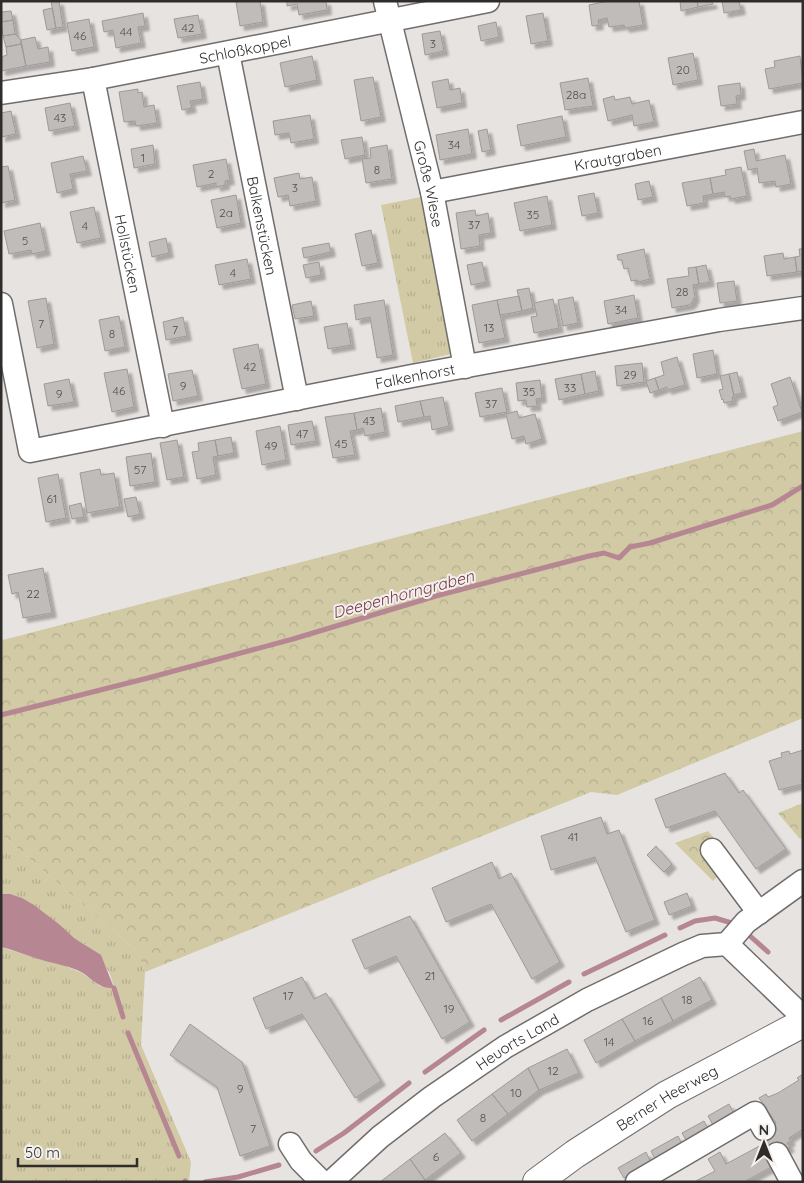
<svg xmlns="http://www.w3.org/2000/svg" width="804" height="1183" viewBox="0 0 804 1183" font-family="Quicksand,sans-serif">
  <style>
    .grass { fill: url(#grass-tufts) }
    .forest { fill: url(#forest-crowns) }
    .water { fill: #b68692 }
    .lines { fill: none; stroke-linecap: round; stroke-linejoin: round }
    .stream { stroke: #b68692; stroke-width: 5 }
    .building { fill: #bfbcb9; stroke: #9d9a98; filter: url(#shadow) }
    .minor-casing { stroke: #716d6c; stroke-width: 25 }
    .major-casing { stroke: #716d6c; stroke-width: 30 }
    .minor { stroke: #fff; stroke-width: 22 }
    .major { stroke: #fff; stroke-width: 28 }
    .labels { text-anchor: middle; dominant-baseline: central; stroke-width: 4; stroke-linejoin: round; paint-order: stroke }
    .number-label { font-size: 12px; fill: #52514f }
    .street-label { font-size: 15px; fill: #2e2d2c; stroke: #f4f0ee }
    .water-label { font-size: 16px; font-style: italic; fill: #77384a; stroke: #f4f0ee }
  </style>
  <defs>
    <pattern id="grass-tufts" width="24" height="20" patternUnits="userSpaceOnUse" patternTransform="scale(1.25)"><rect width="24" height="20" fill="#d1caa5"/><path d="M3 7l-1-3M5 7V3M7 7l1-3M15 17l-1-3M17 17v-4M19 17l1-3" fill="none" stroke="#b4ae8e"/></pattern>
    <pattern id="forest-crowns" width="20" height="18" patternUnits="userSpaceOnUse" patternTransform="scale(1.25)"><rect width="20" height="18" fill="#d1caa5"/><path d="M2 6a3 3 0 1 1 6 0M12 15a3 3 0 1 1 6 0" fill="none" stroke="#b4ae8e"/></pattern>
    <filter id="shadow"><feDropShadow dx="4.5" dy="4.5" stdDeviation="1" flood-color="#0004"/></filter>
  </defs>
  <rect width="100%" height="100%" fill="#e7e3e1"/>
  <path class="grass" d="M426,196L455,353L413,363L381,205Z
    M1,834L137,951L145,972L141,1045L191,1162L189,1182H1V947L43,960L56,962L82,973L100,986L114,987C112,981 111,974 107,969C101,961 91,949 83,943C80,941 76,940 73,938C51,921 31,894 1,894Z"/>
  <path class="forest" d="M803,431V718L617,795L591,792L145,972L137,951L1,834V637L3,640Z
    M803,803V837L800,839L778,813Z
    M708,831L716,840L720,874L713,881L675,843Z"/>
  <path class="water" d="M1,894H10L22,898L34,905L60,925L74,938L101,955L114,988C100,989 93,980 83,973C70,966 56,964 42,960C28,956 15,950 1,947Z"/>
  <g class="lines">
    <path class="stream" d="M1,715L148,678L293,639L436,596L589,556L604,553L619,558L630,547L650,543L772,505L803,486
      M680,928L695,921L715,918L735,924
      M750,936L768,952
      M584,974L665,935
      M114,988L123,1017
      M501,1020L569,982
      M128,1033L179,1156
      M425,1072L484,1030
      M316,1151L344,1133L409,1083
      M185,1181L186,1182
      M205,1182L238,1177L279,1165"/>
  </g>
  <path class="building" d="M51,1H59L63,27L56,28Z
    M242,1H260L263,22L240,26L236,2Z
    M287,1H326L327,10L299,15L297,4L287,6Z
    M608,1H639L643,25L625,28L624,25L609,27L607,18L598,20L599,25L592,26L589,5Z
    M680,1H697L698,7L681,11Z
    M697,1H712L713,4L698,7Z
    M722,1H739L741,10L724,13Z
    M52,8L56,28L47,30L43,10Z
    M11,11L13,20L1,22V12Z
    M143,13L145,26L138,27L141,43L116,48L113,30L104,32L102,21Z
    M543,13L548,41L531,44L526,16Z
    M198,15L202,34L178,38L174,19Z
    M89,19L94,47L72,51L67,23Z
    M13,20L15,34L3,36L1,22Z
    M496,22L499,37L481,41L478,26Z
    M440,31L444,51L425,55L422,34Z
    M15,34L21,40V44L6,47L3,36Z
    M35,37L38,49L48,47L50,62L26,66L21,40Z
    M21,44L26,66L1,71V57L7,55L6,47Z
    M693,53L698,80L673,85L668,58Z
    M312,56L317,80L285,87L280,63Z
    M800,56L803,83L769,89L765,69L775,67L774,61Z
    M373,77L381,117L361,121L354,80Z
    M588,78L593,106L565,110L560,83Z
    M448,79L450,90L460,88L462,103L437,108L432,82Z
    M200,82L203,99L190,101L192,108L182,110L177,86Z
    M740,83L741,95L736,96L737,104L721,106L718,86Z
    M138,89V93L142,92L144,107L154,105L157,123L136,126L135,121L124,122L119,92Z
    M614,96L615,100L630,97L632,104L649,100L654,122L634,126L632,115L608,121L603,99Z
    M70,103L75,126L49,131L45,108Z
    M11,111L16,134L1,137V113Z
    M310,115L314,139L291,143L289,133L275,135L273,121Z
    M562,116L566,137L521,146L517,125Z
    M468,129L472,154L440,160L436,135Z
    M487,129L491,150L482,152L478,131Z
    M362,137L365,155L345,159L341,140Z
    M153,145L155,164L134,168L131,149Z
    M387,145L392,179L366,183L362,159L371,158L370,148Z
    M754,149L756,161L785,155L791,184L776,187L775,181L759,183L757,168L748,170L744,151Z
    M83,156L87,171L70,174L73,189L57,193L51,163Z
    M226,159L230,180L225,181V185L216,187V183L197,187L193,165Z
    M8,166L15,200L1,203V167Z
    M741,167L747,196L731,199L730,196L725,197L724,192L713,194L710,178L726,175L725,170Z
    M299,173L300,179L312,177L316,201L290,206L288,195L278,197L274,178Z
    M710,178L713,194L703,196L704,203L687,206L682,183Z
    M649,181L653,197L638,200L635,184Z
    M594,193L598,213L582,216L578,196Z
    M236,195L241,223L217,228L211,200Z
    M547,196L552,225L520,231L514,203Z
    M94,207L101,238L77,243L70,212Z
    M475,210L476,216L488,213L491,233L479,235L480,246L461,249L456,213Z
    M40,223L46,251L32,254L31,250L9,254L4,231Z
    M371,230L378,263L362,266L355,234Z
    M166,238L169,253L152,257L149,242Z
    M329,243L331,252L304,258L302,248Z
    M644,249L650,279L638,282V280L631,281L628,268L624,269L622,260H618L617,255Z
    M799,249H803V271L797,272L795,257L800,256Z
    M783,253L784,259L795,257L797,272L767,276L764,256Z
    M247,259L251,279L219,285L215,265Z
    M319,262L321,275L306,278L303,265Z
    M482,262L486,282L471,285L467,265Z
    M706,265L710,282L699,284L696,267Z
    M696,267L699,284L693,285L695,298L693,299V302L689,305L672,308L667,279L689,276L688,268Z
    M734,281L737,301L720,303L717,283Z
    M529,288L533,308L522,311L517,290Z
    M634,295L638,318L608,324L604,301Z
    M519,296L522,311L500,315L497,300Z
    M573,297L578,323L563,326L558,300Z
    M46,298L54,344L37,348L28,301Z
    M553,299L559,328L534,333L531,317L537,316L534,303Z
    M384,300L393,355L377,358L370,317L356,320L354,305Z
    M497,300L505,338L479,343L472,305Z
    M311,301L314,316L295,319L292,305Z
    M119,316L125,347L105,351L99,320Z
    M183,317L187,336L166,340L163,322Z
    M347,323L351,345L328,349L324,327Z
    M258,344L266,384L242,389L233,349Z
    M713,350L717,374L697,378L693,354Z
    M677,357L685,385L667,390V387L659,390L655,378L664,375L661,362Z
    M642,363L644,382L617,386L615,366Z
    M127,369L134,407L112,412L104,373Z
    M192,370L198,396L173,401L168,374Z
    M595,371L599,391L585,394L581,374Z
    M737,372L742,393L734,395L729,374Z
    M581,374L585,394L559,400L555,379Z
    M729,374L734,397H732L733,401L724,403L723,399L722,400L719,390L723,389L720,376Z
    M790,377L802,412L778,421L773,407L778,405L771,384Z
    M655,378L659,390L650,393L646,381Z
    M69,379L74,402L48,406L44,384Z
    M540,380L542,398L536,399L537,406L527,407L526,400L518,401L516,383Z
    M502,388L507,412L480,417L475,393Z
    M443,397L449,426L432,430L430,416L424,417L420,401Z
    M420,401L424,417L398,422L395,406Z
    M381,408L385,432L365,436L363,428L357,430L354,413Z
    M517,411L519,418L535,414L542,439L526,444L524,436L512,439L506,414Z
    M354,413L357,430L350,431L355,455L333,458L325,417Z
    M312,421L316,441L291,445L288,425Z
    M280,426L286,460L262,465L256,431Z
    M231,437L234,453L218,456L215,440Z
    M177,440L184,477L167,480L160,443Z
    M215,440L218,456L213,457L216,475L197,479L192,452L199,451L198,443Z
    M151,453L155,482L130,486L126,457Z
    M100,469L101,475L114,473L120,507L87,513L80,473Z
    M58,474L66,518L46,522L38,478Z
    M136,497L140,514L128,517L124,499Z
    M81,503L84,517L72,519L69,506Z
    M43,568L52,613L23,618L18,592L12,594L8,575Z
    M803,750V779L801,780L803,784L779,790L769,761L782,757L781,753L789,751L790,754Z
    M725,773L739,793L743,790L786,849L756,869L715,811L666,828L655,799Z
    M601,817L607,834L619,830L655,920L626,932L595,857L551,870L541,836Z
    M656,846L672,864L664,872L647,855Z
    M492,862L499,879L511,873L560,962L532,979L491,904L446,922L432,888Z
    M687,893L692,906L669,915L664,902Z
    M410,916L470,1022L442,1039L396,956L365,969L352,940Z
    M302,977L314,999L326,993L381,1081L355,1098L302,1014L266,1029L253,998Z
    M700,977L712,1000L673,1021L661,998Z
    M661,998L673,1021L635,1041L622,1019Z
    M622,1019L635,1041L596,1063L584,1040Z
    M190,1024L242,1062L270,1146L240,1156L217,1087L170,1055Z
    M567,1049L579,1073L539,1090L528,1068Z
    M528,1068L539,1090L508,1114L492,1094Z
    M803,1074V1129L789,1138L791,1141L787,1143L790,1147L773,1157L759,1132L776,1123L759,1098L766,1094L768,1097L778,1093L799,1080L797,1078Z
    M492,1094L508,1114L472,1141L457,1120Z
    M729,1104L735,1115L714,1127L708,1116Z
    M704,1121L710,1132L688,1144L682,1133Z
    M445,1133L461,1153L425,1180L410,1159Z
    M678,1136L683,1146L656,1161L651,1151Z
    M765,1143L777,1164L744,1182H694L715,1171L708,1159L720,1152L726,1164Z
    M646,1152L651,1163L624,1178L618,1168Z
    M410,1159L425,1180L422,1182H380Z"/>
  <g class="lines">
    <g class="minor-casing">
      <g id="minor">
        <path id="s1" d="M385,1L432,192L465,367"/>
        <path id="s2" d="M228,53L297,399"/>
        <path id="s3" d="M93,79L163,426"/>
        <path id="s4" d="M1,93L93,79L488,1"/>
        <path id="s5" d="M432,192L803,122"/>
        <path id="s6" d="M1,304L30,451L412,376L719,320L803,308"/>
        <path d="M712,850L759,913"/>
        <path d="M727,944L746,922L803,881"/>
        <path d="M290,1144L301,1161L322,1182"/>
        <path d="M777,1154L792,1182"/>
        <path id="s7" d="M331,1182L380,1137L432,1097L505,1047L587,1000L683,954L702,946L727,944L803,1017"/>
        <path d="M637,1182L755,1113L764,1129"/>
      </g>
    </g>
    <g class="major-casing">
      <g id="major">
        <path id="s8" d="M537,1182L575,1154L667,1095L803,1023"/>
      </g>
    </g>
    <use href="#minor" class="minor"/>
    <use href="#major" class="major"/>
  </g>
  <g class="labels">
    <g class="number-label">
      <text x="188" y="27">42</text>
      <text x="126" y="31">44</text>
      <text x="80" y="35">46</text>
      <text x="433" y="43">3</text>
      <text x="683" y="69">20</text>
      <text x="576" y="94">28a</text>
      <text x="60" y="117">43</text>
      <text x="454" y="144">34</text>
      <text x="143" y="157">1</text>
      <text x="377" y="169">8</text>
      <text x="211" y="173">2</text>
      <text x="295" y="187">3</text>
      <text x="226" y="212">2a</text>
      <text x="533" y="214">35</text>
      <text x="474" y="224">37</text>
      <text x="85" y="225">4</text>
      <text x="25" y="240">5</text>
      <text x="233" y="272">4</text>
      <text x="682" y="291">28</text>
      <text x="621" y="309">34</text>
      <text x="41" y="323">7</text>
      <text x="489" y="327">13</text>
      <text x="175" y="329">7</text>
      <text x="112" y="333">8</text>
      <text x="250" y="366">42</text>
      <text x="630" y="374">29</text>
      <text x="183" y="385">9</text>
      <text x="570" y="387">33</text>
      <text x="119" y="390">46</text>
      <text x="529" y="391">35</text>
      <text x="59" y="393">9</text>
      <text x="491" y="403">37</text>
      <text x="369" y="420">43</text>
      <text x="302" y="433">47</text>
      <text x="341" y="443">45</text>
      <text x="271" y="445">49</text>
      <text x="140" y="469">57</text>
      <text x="52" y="498">61</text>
      <text x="33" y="593">22</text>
      <text x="573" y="836">41</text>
      <text x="430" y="975">21</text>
      <text x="288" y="995">17</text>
      <text x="687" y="999">18</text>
      <text x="449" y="1008">19</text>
      <text x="648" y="1020">16</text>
      <text x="609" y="1041">14</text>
      <text x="553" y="1070">12</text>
      <text x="240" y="1088">9</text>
      <text x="516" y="1092">10</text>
      <text x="483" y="1117">8</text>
      <text x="253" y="1128">7</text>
      <text x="436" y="1156">6</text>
    </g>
    <g class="street-label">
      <text stroke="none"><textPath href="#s4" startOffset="248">Schloßkoppel</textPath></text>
      <text stroke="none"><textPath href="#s5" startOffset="189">Krautgraben</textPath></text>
      <text stroke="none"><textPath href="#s1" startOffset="188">Große Wiese</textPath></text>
      <text stroke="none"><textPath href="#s2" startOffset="176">Balkenstücken</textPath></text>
      <text stroke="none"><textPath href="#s3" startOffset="178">Hollstücken</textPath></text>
      <text stroke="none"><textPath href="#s6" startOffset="542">Falkenhorst</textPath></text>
      <text stroke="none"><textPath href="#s7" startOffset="234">Heuorts Land</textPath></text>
      <text stroke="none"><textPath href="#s8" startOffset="155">Berner Heerweg</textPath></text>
    </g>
    <g class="water-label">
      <text transform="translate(403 594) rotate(-15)">Deepenhorngraben</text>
    </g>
  </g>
  <rect width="804" height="1183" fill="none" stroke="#2e2d2c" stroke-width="5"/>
  <g transform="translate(764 1143)" stroke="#f4f0ee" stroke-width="4" paint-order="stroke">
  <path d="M0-4L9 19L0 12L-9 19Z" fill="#2e2d2c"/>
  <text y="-8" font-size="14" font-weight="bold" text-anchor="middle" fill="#2e2d2c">N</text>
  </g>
  <path d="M18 1158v8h119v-8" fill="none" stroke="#2e2d2c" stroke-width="2.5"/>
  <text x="25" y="1158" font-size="15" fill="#2e2d2c" stroke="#f4f0ee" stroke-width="4" paint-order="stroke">50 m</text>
</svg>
